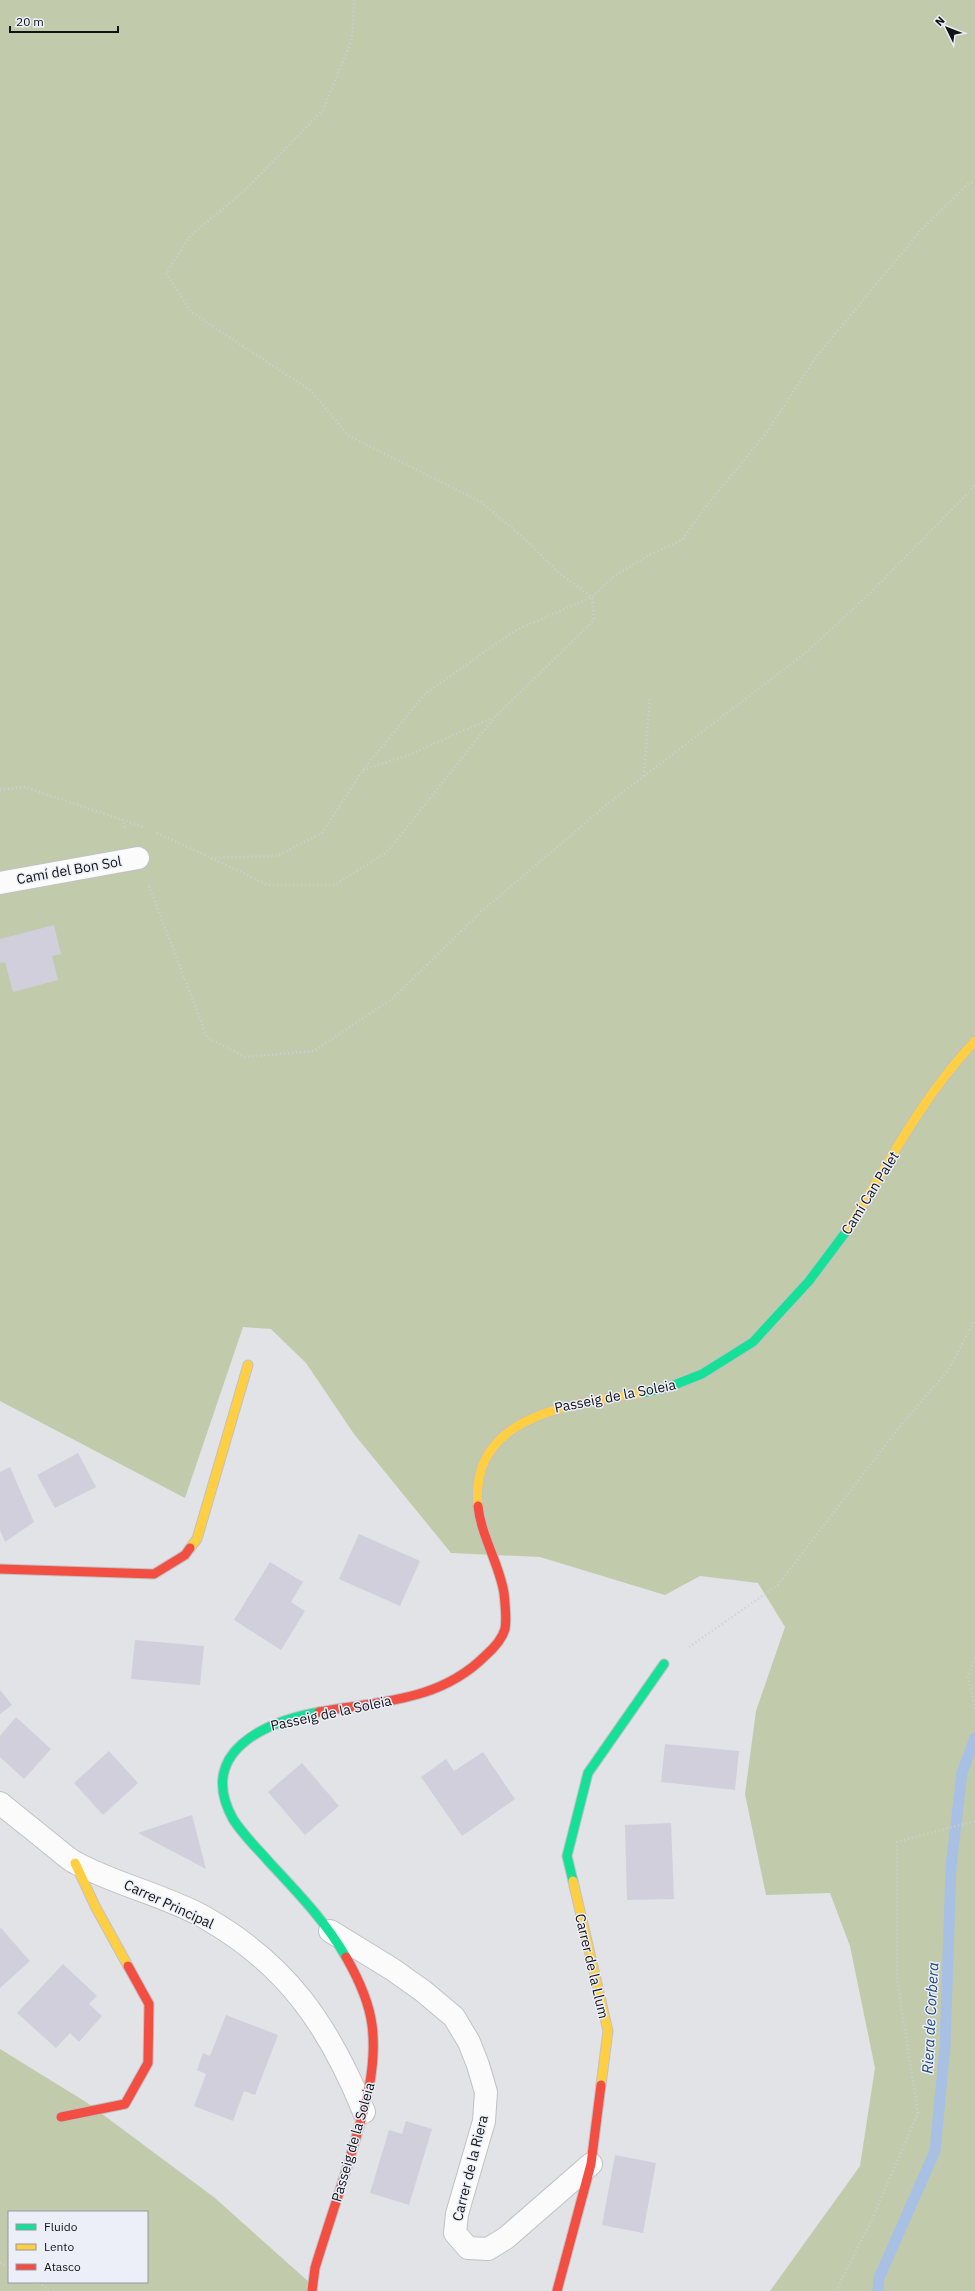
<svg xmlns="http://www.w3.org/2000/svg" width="975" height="2291" viewBox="0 0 975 2291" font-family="'IBM Plex Sans',sans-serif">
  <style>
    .forest { fill: #c2caac; fill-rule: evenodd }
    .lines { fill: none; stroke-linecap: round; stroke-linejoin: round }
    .stream { stroke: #a8c0e4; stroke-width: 11 }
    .building { fill: #d0cfdb }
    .street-casing { stroke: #c0c1c4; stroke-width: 24 }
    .fast-casing { stroke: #c0c1c4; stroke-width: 11 }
    .slow-casing { stroke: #c0c1c4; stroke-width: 11 }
    .jam-casing { stroke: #c0c1c4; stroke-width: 11 }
    .path { stroke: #cecfd0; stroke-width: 2.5; stroke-dasharray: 1 3; stroke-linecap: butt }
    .street { stroke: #fbfbfb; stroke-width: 22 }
    .fast { stroke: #16e098; stroke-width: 9 }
    .slow { stroke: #ffcf43; stroke-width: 9 }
    .jam { stroke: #f24e42; stroke-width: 9 }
    .labels { text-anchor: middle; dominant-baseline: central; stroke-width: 3; stroke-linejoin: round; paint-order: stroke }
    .street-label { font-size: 14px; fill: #121316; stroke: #eceff7 }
    .water-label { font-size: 15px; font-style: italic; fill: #1a447f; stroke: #eceff7 }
  </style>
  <rect width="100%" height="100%" fill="#e2e3e7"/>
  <path class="forest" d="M0,0H975V2291H770L860,2166L875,2068L850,1946L830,1893L766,1895L745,1794L756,1711L785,1627L758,1583L700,1576L665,1595L540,1557L451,1553L354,1434L306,1363L271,1329L243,1327L185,1498L0,1401Z
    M0,2049L86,2102L215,2198L319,2291H0ZM9,2212H147V2282H9Z"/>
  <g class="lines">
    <path class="stream" d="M878,2291L879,2278L935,2151L945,2046L951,1867L962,1773L975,1738"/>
  </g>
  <path class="building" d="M54,925L61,954L52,956L58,980L13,992L5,962L0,963V939Z
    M78,1453L96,1487L55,1508L37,1475Z
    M10,1467L34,1522L5,1542L0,1530V1472Z
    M359,1534L420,1561L400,1606L339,1579Z
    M270,1562L303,1582L291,1602L305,1611L281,1650L234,1620Z
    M135,1640L204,1646L200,1685L131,1679Z
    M0,1690L12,1705L0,1714Z
    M16,1717L51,1749L24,1779L0,1757V1736Z
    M665,1744L739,1751L735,1790L661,1782Z
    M109,1751L138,1783L103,1815L74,1783Z
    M483,1752L515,1799L462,1836L421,1777L446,1759L454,1771Z
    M302,1763L339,1806L305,1835L268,1792Z
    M192,1815L206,1869L138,1833Z
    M671,1823L674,1899L627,1900L625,1825Z
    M1,1928L30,1961L0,1988V1929Z
    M63,1964L97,1996L89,2004L102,2016L79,2042L70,2033L56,2048L17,2013Z
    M226,2015L278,2035L255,2095L244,2091L233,2121L194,2106L206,2074L197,2070L203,2053L210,2056Z
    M406,2121L432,2129L409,2205L370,2193L389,2130L402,2134Z
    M615,2155L656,2163L643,2233L602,2225Z"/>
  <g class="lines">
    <g class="street-casing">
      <path id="street" d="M0,883L138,858
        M0,1803C17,1817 35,1831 52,1845C60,1851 68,1859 76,1863C117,1885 164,1895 204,1917C287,1964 329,2026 364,2112
        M330,1931L392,1969L423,1991L454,2017L469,2042L478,2065L486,2092L484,2121L457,2214L455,2233L468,2248L488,2249L506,2238L591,2164"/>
    </g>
    <g class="fast-casing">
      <path id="fast" d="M642,1393L669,1387L702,1374L753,1342L809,1281L848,1229
        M319,1712C265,1722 196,1752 233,1819C243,1835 258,1849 270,1863C298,1893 326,1922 346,1957
        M573,1881L567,1856L588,1773L664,1664"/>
    </g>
    <g class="slow-casing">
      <path id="slow" d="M848,1229C888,1164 922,1097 975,1041
        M478,1506C469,1413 575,1404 642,1393
        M190,1548L197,1539L248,1365
        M75,1863L95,1906L128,1966
        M573,1881L608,2031L601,2085"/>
    </g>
    <g class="jam-casing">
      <path id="jam" d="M0,1569L154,1574L185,1555L190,1548
        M319,1712C379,1701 439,1702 485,1656C493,1649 502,1640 505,1629C507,1619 505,1604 504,1593C499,1563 481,1536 478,1506
        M61,2117L125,2104L148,2063L149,2004L128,1966
        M312,2291L315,2268C326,2232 338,2197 349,2161C362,2117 378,2072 372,2025C369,2002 358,1978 346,1957
        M557,2291L591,2164L601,2085"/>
    </g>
    <path class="path" d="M363,770L409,755L492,718
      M644,776L650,696
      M0,790L24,787L144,827
      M122,819L126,830
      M157,833L211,858L277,856L322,833L363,770L425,694L514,631L592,597L614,576L647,556L682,540L704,509L767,432L816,357L921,230L969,183L975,182
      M211,858L268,885H335L387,852L494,718L594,620L592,597L560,574L524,538L481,502L349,436L310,390L191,312L166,273L190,236L244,191L323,110L352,39L354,0
      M149,886L207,1037L245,1057L314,1051L393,998L482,911L610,802L808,651L871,592L969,492L975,484
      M689,1647L778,1585L897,1430L949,1369L975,1320
      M975,1658L968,1677L975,1710
      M0,2263L9,2267
      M39,2282L49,2291
      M836,2291L872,2219L918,2113L897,1979V1842L975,1821"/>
    <use href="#street" class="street"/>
    <use href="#fast" class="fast"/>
    <use href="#slow" class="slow"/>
    <use href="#jam" class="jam"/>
  </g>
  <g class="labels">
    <g class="street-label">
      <text transform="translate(69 870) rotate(-10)">Camí del Bon Sol</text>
      <text transform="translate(870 1193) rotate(-58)">Camí Can Palet</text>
      <text transform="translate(615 1396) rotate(-11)">Passeig de la Soleia</text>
      <text transform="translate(331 1713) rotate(-12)">Passeig de la Soleia</text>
      <text transform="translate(169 1904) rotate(25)">Carrer Principal</text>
      <text transform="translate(592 1966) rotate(77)">Carrer de la Llum</text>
      <text transform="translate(353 2142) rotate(-74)">Passeig de la Soleia</text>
      <text transform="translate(470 2168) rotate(-76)">Carrer de la Riera</text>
    </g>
    <g class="water-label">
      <text transform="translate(930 2018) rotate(-87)">Riera de Corbera</text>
    </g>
  </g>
  <rect x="8" y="2211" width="140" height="72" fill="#eceff7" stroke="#95979d"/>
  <rect x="16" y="2224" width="20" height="6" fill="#16e098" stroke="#95979d"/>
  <text x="44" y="2231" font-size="12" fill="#121316">Fluido</text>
  <rect x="16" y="2244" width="20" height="6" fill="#ffcf43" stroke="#95979d"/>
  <text x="44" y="2251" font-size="12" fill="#121316">Lento</text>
  <rect x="16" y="2264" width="20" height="6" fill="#f24e42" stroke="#95979d"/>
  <text x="44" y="2271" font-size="12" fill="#121316">Atasco</text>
  <g transform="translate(947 28) rotate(313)" stroke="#eceff7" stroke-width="3" paint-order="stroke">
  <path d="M0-3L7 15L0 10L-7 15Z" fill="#121316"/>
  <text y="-6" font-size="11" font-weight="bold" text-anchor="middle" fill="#121316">N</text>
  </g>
  <path d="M10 26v6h108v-6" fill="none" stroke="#121316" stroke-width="2"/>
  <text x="16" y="26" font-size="12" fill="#121316" stroke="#eceff7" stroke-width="3" paint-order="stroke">20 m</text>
</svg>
